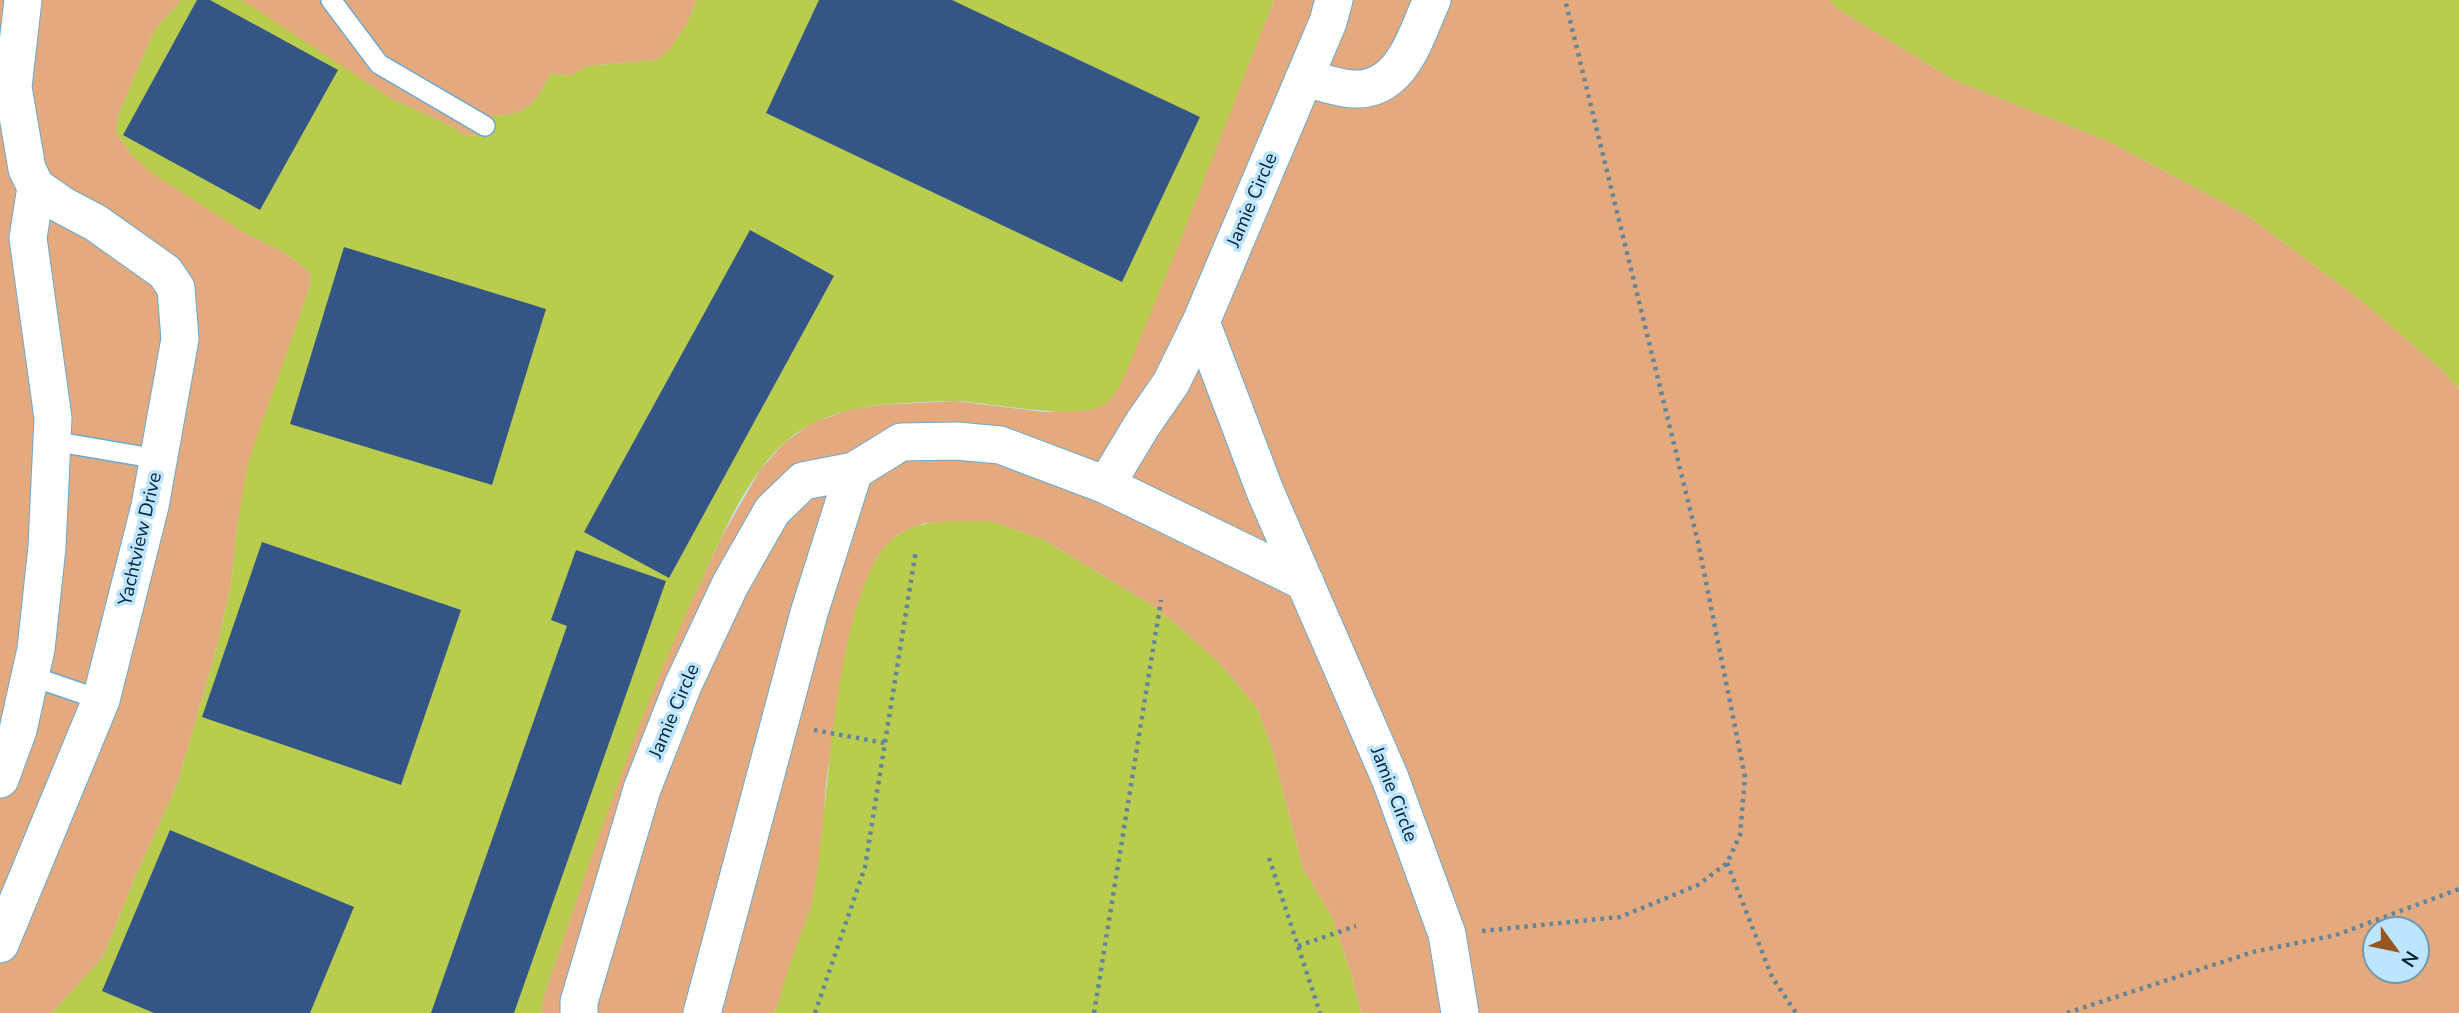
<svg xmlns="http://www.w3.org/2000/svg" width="2459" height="1013" viewBox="0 0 2459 1013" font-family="'Nunito Sans',sans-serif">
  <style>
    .green { fill: #e5a97e; fill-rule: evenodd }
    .water { fill: #bacc4e }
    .building { fill: #335687 }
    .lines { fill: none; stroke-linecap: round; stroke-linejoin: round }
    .service-casing { stroke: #68aad3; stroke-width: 22 }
    .minor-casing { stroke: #68aad3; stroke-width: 39 }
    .path { stroke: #63859a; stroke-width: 4.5; stroke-dasharray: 3.5 5; stroke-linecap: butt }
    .service { stroke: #fff; stroke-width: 19 }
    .minor { stroke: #fff; stroke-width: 37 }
    .labels { text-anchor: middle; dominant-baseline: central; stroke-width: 7; stroke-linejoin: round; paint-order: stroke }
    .street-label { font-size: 19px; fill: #052231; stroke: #bee5ff }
  </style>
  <rect width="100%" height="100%" fill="#bee5ff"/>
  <path class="green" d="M0,0H181L154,31L118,116L116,132L131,154L246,234L282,251L309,271L311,283L278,380L237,526L231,584L217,647L177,785L137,873L103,957L52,1013H0Z
    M240,0H697L686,25L667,54L656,60L586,66L571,76L551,73C533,104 532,114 493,116L478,136L465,135L451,126L392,99Z
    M1274,0H1830L1835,7L1954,80L2108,141L2247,215L2358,298L2440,368L2459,389V1013H1361L1351,974L1332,917L1303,869L1272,749L1257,708L1222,666L1183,630L1150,604L1044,540L991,521L924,523L897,535L876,559L861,598L834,731L826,782L822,845L813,900L775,1013H541L543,999L619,775L672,643L721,538L760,470L784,443L812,423L852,409L881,405L955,401L1044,412L1082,410L1133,352ZM2375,929H2417V971H2375Z"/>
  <path class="water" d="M181,0H240L247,3L392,99L451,126L465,135L477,136L493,116C532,114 533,104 551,73L571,76L586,66L656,60L667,53L686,25L697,0H1274C1231,110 1190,220 1144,329C1135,348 1122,390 1107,403C1082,423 990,402 956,401C931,401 905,403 880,405C845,409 812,419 785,442C748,475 723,533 703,577C638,714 592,856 543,999L541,1013H52L103,957L137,873L177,785L217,647L231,584L237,526L248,462L311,283L309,271L282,251L246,234L149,171L131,154L116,132L118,116L154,31Z
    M1830,0H2459V389L2440,368L2358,298L2247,215L2108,141L1954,80L1835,7Z
    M991,521L1044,540L1150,604L1183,630L1222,666L1257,708L1272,749L1303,869L1332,917L1351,974L1361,1013H775C782,989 789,965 798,942C803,927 810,912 813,897C829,819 832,579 898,535C924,517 961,522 991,521Z"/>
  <path class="building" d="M197,0H210L338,70L260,210L123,135Z
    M819,0H952L1200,117L1122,282L766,113Z
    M750,230L834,276L669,578L584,532Z
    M344,247L546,309L492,485L290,424Z
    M262,542L461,610L401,785L202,717Z
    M576,550L666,581L514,1013H431L567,626L551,620Z
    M170,830L354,907L310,1013H154L102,991Z"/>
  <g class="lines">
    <g class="service-casing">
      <path id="service" d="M331,0L379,64L485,126
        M52,441L158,459
        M31,676L101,700"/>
    </g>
    <g class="minor-casing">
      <path id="minor" d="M1304,78C1319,81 1336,88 1352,89C1402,92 1415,37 1432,0
        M1201,322L1265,491L1390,778L1447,934L1460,1013
        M1106,485L1142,425L1171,383L1201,322L1328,22L1334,0
        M0,779L18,730L36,649L47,547L53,418L28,238L36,187
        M0,944L101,700L150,506L180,339L176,288L165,272L96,223L62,205L36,187L27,169L13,87L23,0
        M579,1013V1002L642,789L683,685L730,585L772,511L803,481L854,471L901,442L957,441L1000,445L1106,485L1305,582
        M702,1013L809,613L854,471"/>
    </g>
    <path class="path" d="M814,730L885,743
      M1269,858L1320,1013
      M1727,863L1772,977L1796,1013
      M1482,931L1620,917L1698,885L1727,863L1740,835L1745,777L1698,542L1565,0
      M1298,946L1356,926
      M815,1013L865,867L916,550
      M1094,1013L1161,600
      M2067,1013L2253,952L2336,935L2459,889"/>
    <use href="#service" class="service"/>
    <use href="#minor" class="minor"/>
  </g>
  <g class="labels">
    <g class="street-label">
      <text transform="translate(1252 200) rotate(-67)">Jamie Circle</text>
      <text transform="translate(140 539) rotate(-77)">Yachtview Drive</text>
      <text transform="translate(674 711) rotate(-67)">Jamie Circle</text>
      <text transform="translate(1394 794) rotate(69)">Jamie Circle</text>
    </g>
  </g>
  <g transform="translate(2396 950) rotate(123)"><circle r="33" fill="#bee5ff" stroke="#7497ad" stroke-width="2"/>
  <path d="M0-5L12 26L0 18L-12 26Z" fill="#965620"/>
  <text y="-10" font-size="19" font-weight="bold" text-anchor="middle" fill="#052231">N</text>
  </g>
</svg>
